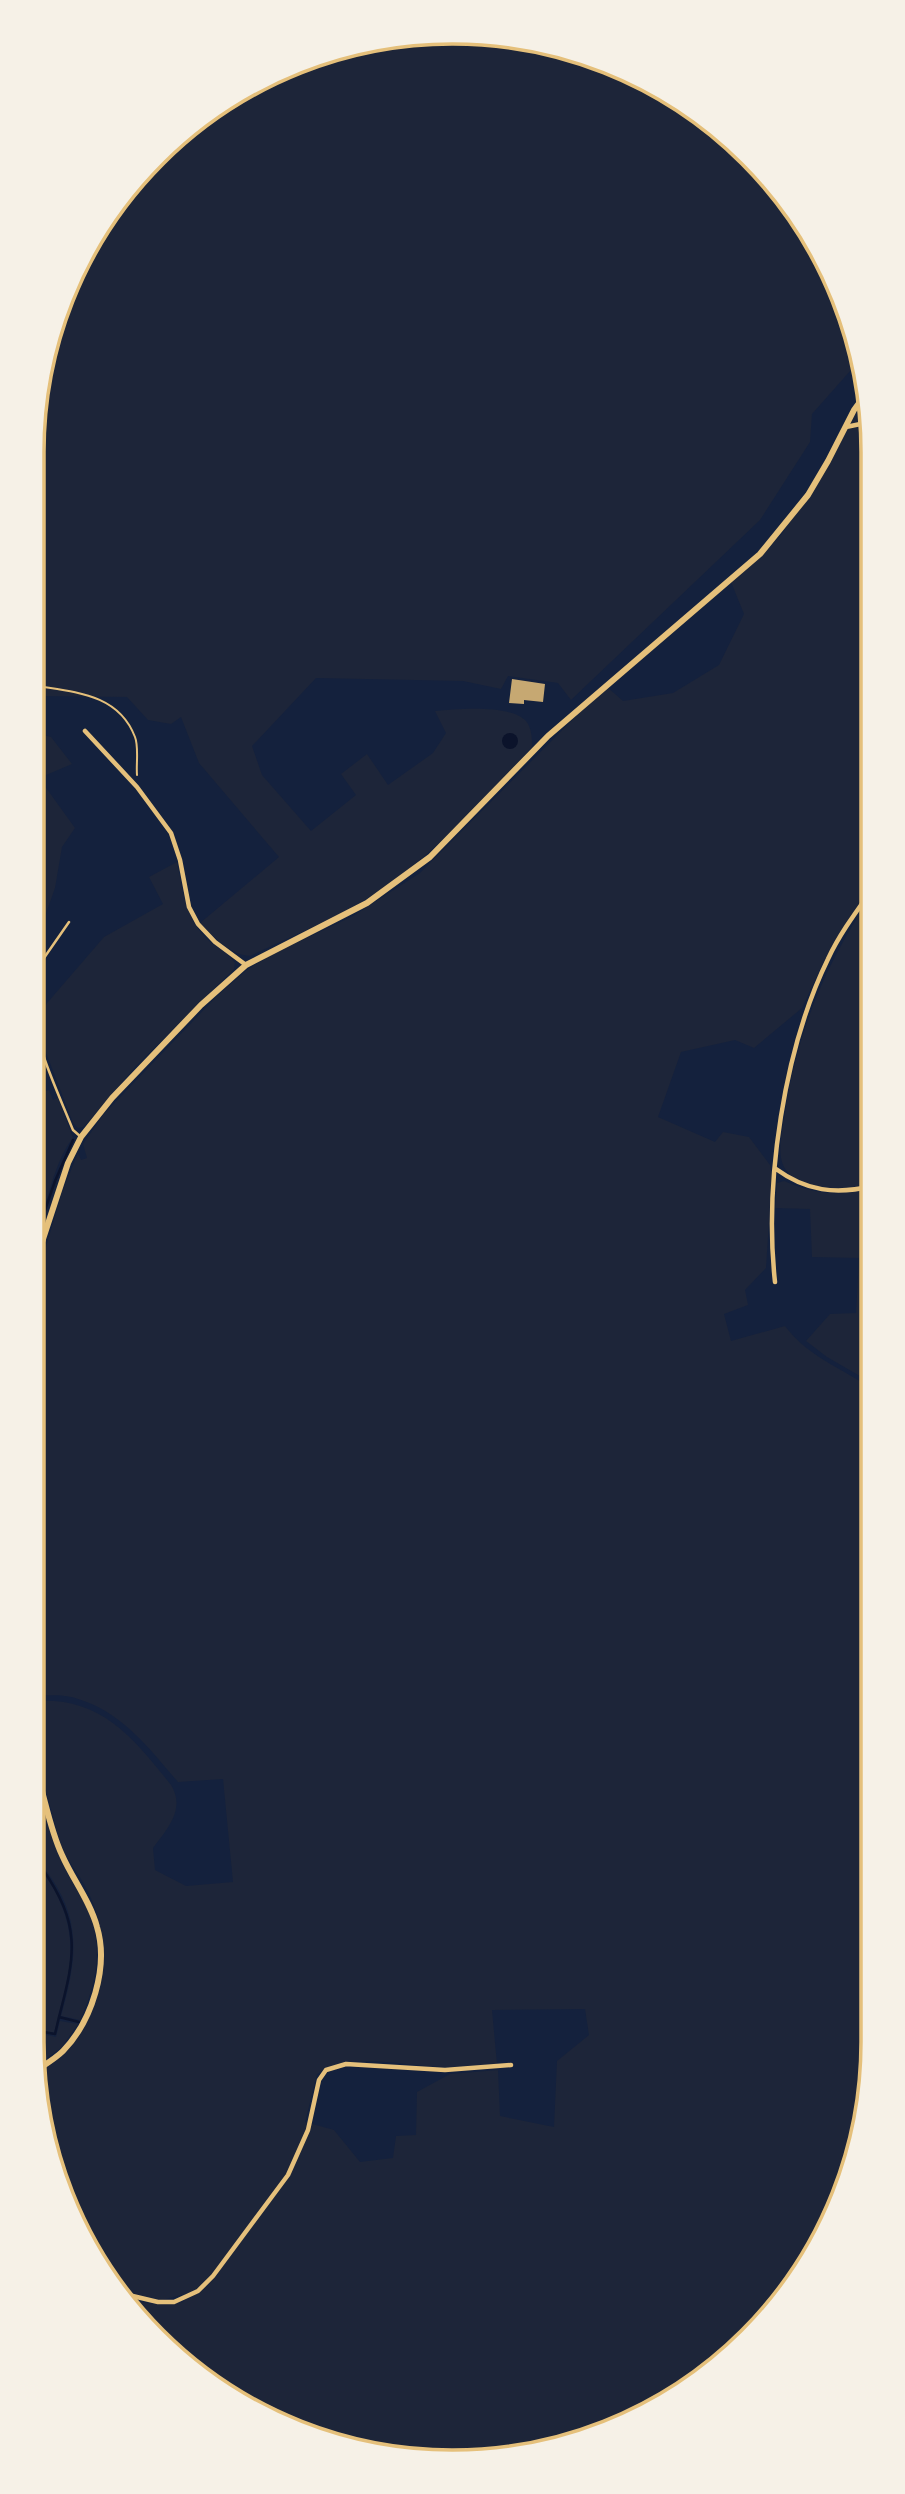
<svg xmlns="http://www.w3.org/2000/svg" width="905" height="2494" viewBox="0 0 905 2494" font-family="'Exo 2',sans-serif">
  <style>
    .green { fill: #1d2539; fill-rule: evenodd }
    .water { fill: #0b132b }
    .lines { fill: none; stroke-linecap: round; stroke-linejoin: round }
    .stream { stroke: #0b132b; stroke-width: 2.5 }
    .building { fill: #c6a872 }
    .path { stroke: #e5c07b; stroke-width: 2 }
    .service { stroke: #e5c07b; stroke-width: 2.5 }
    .minor { stroke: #e5c07b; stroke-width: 4.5 }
    .tertiary { stroke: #e5c07b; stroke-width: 6 }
    .rim { fill: none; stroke: #e5c07b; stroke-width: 3.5 }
  </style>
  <rect width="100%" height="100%" fill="#14213d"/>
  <path class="green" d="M397,35L561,46L663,88L769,175L830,267L859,361L812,414L810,442L760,520L571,700L558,683L508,676L501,689L463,681L316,678L252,746L262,775L311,831L356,795L341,774L367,754L388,785L433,753L446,733L435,711C456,709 511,704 526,721C532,728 532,739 532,747C488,794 445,843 393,881C350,913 298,933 250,956C230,955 214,937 200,923L279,857L199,763L181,717L171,724L148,720L127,697L32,696V453L46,344L118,197L242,88Z
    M869,394L871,885L824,961L802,1008L754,1048L735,1040L681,1052L658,1117L715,1142L723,1132L749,1137L770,1165L772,1174L766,1268L745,1290L748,1305L724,1314L731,1341L785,1326C808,1357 842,1368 872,1389V1417L870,1419L872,1426L873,2042L859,2150L802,2276L687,2391L561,2448L398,2459L266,2419L136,2319L122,2297C143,2303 161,2307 183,2302L189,2293L162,2300L118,2291L63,2202L38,2072C48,2066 60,2060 68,2050C108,2003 114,1937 84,1884C76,1870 66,1859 60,1842C55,1827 52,1811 47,1796C43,1781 34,1765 32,1750C29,1735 32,1717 32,1701C100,1696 132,1736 171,1785C186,1809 167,1829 153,1848L155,1870L186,1886L233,1882L223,1779L178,1782C148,1747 121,1711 75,1698C62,1694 45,1696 32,1695V1273L36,1275L39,1273L34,1268L45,1250L62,1192L78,1153L81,1160L87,1158L83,1144L103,1115L217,996L248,969L275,953L353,916L420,873L606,686L623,701L673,693L719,665L744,614L731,582L782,534L854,413ZM585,2009L589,2035L557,2061L554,2127L500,2116L498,2070L450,2074L417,2092L416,2135L396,2136L393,2158L360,2162L334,2130L305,2122L317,2074C358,2050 403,2067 447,2067C464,2068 481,2065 497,2064L492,2010Z
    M32,732L51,737L72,764L39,778L75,828L62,847L55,888L38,936L45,948L32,974Z
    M177,862C183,890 185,917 206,938C215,947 228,952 235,963L234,969L135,1067L88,1122L83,1127L78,1128L73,1123L42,1042L35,1017L104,937L163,904L149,877Z
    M871,897L872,1184C847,1189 804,1194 786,1170C776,1157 782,1133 784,1118C796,1036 824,965 871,897Z
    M32,1026L45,1067L32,1071Z
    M49,1090L53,1100L58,1098L73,1138C53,1162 45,1214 32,1244V1095Z
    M784,1181C817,1195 837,1196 872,1189V1383L827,1357L806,1341L830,1314L856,1313L859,1258L812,1257L810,1209L775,1208L777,1183Z
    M32,1768C42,1800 49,1834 63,1865C69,1878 78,1889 84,1902C105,1941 98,1981 80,2020L61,2016C75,1966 83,1925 52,1879C47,1871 42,1863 32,1865Z
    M36,1868C46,1874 54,1888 59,1899C81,1948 67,1983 54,2033L32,2028V1869Z
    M60,2021L78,2024L61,2048L36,2066L32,2032L56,2037Z"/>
  <path class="water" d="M502 741a8 8 0 1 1 16 0a8 8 0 1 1-16 0Z"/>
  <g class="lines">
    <path class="stream" d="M32,1248L55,1181L73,1140
      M32,1867L42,1868C81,1925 76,1953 59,2017
      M32,2030L55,2034L59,2017L79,2022"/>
  </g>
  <path class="building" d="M512,679L545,684L543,702L524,700V704L509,703Z"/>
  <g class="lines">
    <path class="path" d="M32,685C71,692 118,692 135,737C139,747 136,764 137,775"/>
    <path class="service" d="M32,984L37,968L69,922
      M32,1005C36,1048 57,1090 73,1130L81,1137"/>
    <path class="minor" d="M846,427L870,422
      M85,731L137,787L171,833L180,860L189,907L198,924L215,942L246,965
      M776,1169C806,1191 836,1195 872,1186
      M775,1282C764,1182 784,1049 828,959C839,935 856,912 871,891
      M120,2293L158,2302H174L198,2291L213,2276L288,2175L308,2130L319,2080L326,2070L346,2064L445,2070L511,2065"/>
    <path class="tertiary" d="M32,1262L41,1245L68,1163L81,1137L112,1098L201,1005L246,965L367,903L430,857L548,736L760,554L808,495L828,461L854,410L868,391
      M32,1759C44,1790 48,1825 62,1855C73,1880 90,1901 97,1927C109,1967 92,2021 63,2051C56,2058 46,2064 37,2070"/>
  </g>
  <path d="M0 0H905V2494H0ZM452 44H453A408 408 0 0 1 861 452V2042A408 408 0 0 1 453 2450H452A408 408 0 0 1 44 2042V452A408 408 0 0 1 452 44Z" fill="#f6f1e7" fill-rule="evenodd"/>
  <path class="rim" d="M452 44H453A408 408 0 0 1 861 452V2042A408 408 0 0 1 453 2450H452A408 408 0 0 1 44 2042V452A408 408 0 0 1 452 44Z"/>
</svg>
